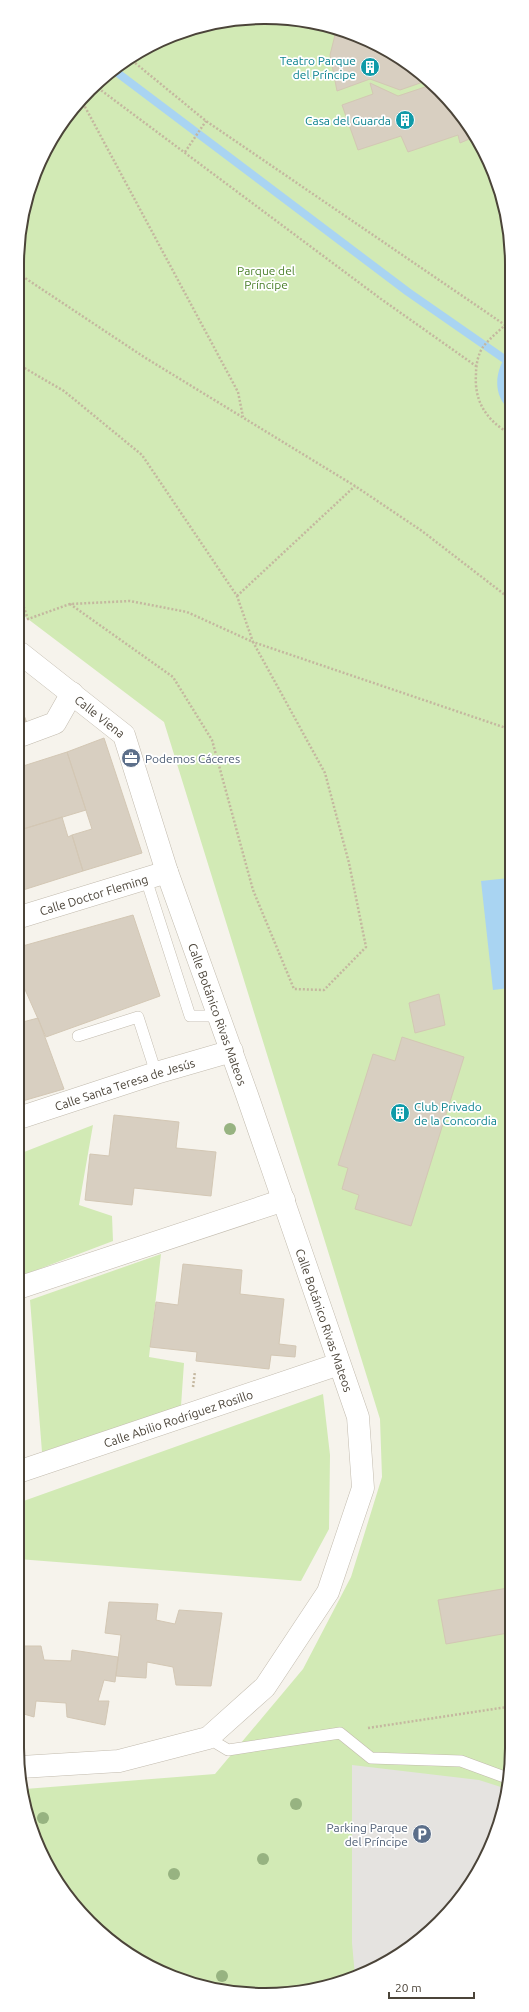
<svg xmlns="http://www.w3.org/2000/svg" width="529" height="2012" viewBox="0 0 529 2012" font-family="Ubuntu,sans-serif">
  <style>
    .green { fill: #d2eab5 }
    .parking { fill: #e5e3e0 }
    .water { fill: #a9d4f2 }
    .lines { fill: none; stroke-linecap: round; stroke-linejoin: round }
    .stream { stroke: #a9d4f2; stroke-width: 8 }
    .building { fill: #d8cfc1; stroke: #d3c7b4 }
    .lane-casing { stroke: #c2bbae; stroke-width: 12 }
    .street-casing { stroke: #c2bbae; stroke-width: 23 }
    .path { stroke: #c4b79f; stroke-width: 2.5; stroke-dasharray: 2 2; stroke-linecap: butt }
    .lane { stroke: #fff; stroke-width: 11 }
    .street { stroke: #fff; stroke-width: 22 }
    .tree { fill: #97b381 }
    .labels { text-anchor: middle; dominant-baseline: central; stroke-width: 3.5; stroke-linejoin: round; paint-order: stroke }
    .culture-label { font-size: 12px; fill: #0d838f; stroke: #fff; text-anchor: end }
    .park-label { font-size: 12px; fill: #4a7f2a; stroke: #fff }
    .street-label { font-size: 12px; fill: #4b4439; stroke: #fff }
    .service-label { font-size: 12px; fill: #4e5e75; stroke: #fff; text-anchor: start }
    .rim { fill: none; stroke: #4b4439; stroke-width: 2 }
  </style>
  <rect width="100%" height="100%" fill="#f6f3ec"/>
  <path class="green" d="M216,22H313L388,50L450,101L487,155L510,232L507,1796L479,1871L415,1944L344,1982L248,1994L155,1970L79,1911L36,1842L25,1789L215,1774L303,1669L351,1577L382,1477L380,1419L164,722L20,613L22,216L59,127L127,59Z
    M93,1125L79,1205L112,1216L113,1241L18,1277L19,1154Z
    M161,1254L149,1357L184,1363L181,1406L42,1452L30,1300Z
    M323,1394L330,1455L329,1529L301,1581L18,1559V1503Z"/>
  <path class="parking" d="M352,1765L479,1780L507,1789V1796L479,1871L415,1944L355,1976L352,1943Z"/>
  <path class="water" d="M510,351V410C491,395 495,367 510,351Z
    M509,878V988L493,990L481,881Z"/>
  <g class="lines">
    <path class="stream" d="M115,71L408,292L503,358"/>
  </g>
  <path class="building" d="M336,31L388,50L426,81L400,90L370,79L337,91L330,55Z
    M370,83L398,96L431,85L450,101L474,137L460,143L458,135L408,152L401,136L358,150L342,105L373,94Z
    M20,705L27,723L20,725Z
    M104,738L142,853L83,871L72,835L92,829L67,752Z
    M67,752L86,810L20,830V767Z
    M62,817L68,837L72,835L83,871L20,891V830Z
    M133,915L160,996L46,1037L19,976V947Z
    M439,994L445,1025L415,1033L409,1003Z
    M38,1018L64,1089L19,1102V1023Z
    M402,1037L464,1057L411,1226L355,1209L359,1195L342,1189L348,1168L338,1165L373,1054L395,1061Z
    M114,1115L179,1122L176,1148L216,1152L211,1196L134,1188L132,1205L85,1200L90,1154L109,1156Z
    M183,1264L242,1270L240,1294L284,1299L279,1344L296,1346L295,1357L271,1355L269,1369L196,1361L197,1352L150,1347L156,1302L178,1305Z
    M508,1588V1633L446,1644L438,1600Z
    M109,1602L158,1604L156,1620L175,1624L179,1610L222,1613L211,1686L176,1685L173,1667L147,1662L146,1678L116,1676L121,1635L105,1633Z
    M17,1646H41L44,1660L71,1661L72,1650L118,1657L115,1682L104,1680L98,1701H109L105,1725L67,1717L66,1703L36,1701L34,1717L17,1712Z"/>
  <g class="lines">
    <g class="lane-casing">
      <path id="lane" d="M146,879L190,1016H219
        M78,1036L138,1017L156,1073
        M208,1738L228,1750L340,1733L371,1758L461,1761L507,1778"/>
    </g>
    <g class="street-casing">
      <g id="street">
        <path id="s1" d="M20,653L124,735L167,872L247,1095L358,1417L363,1488L328,1592L265,1687L208,1738L119,1761L21,1767"/>
        <path d="M20,736L55,723L72,693"/>
        <path id="s2" d="M20,917L167,872"/>
        <path id="s3" d="M19,1118L156,1073L232,1051"/>
        <path d="M18,1288L284,1200"/>
        <path id="s4" d="M18,1472L339,1364"/>
      </g>
    </g>
    <path class="path" d="M129,58L206,121L505,325
      M98,88L381,299L476,366
      M83,103L238,392L243,417
      M185,152L206,121
      M22,276L144,357L355,486L422,531L509,598
      M21,366L64,391L142,455L237,596L253,642L509,729
      M510,434C486,420 474,401 476,374C476,365 478,354 483,347C489,339 498,332 505,325L510,324
      M237,596L355,486
      M21,599L28,619L70,604L130,601L187,612L253,642L325,773L349,863L366,947L324,990L294,989L253,890L212,740L173,677L70,604
      M193,1387L195,1371
      M368,1728L507,1707"/>
    <use href="#lane" class="lane"/>
    <use href="#street" class="street"/>
  </g>
  <g class="tree">
    <circle cx="230" cy="1129" r="6"/>
    <circle cx="296" cy="1804" r="6"/>
    <circle cx="43" cy="1818" r="6"/>
    <circle cx="263" cy="1859" r="6"/>
    <circle cx="174" cy="1874" r="6"/>
    <circle cx="222" cy="1976" r="6"/>
  </g>
  <defs>
    <g id="building-disc" transform="scale(1)"><circle r="9.5" fill="#0f9aa8" stroke="#fff"/><path d="M-4-6H4V6H1V3H-1V6H-4ZM-2.5-4.3h1.7v1.8h-1.7ZM.8-4.3h1.7v1.8H.8ZM-2.5-1h1.7V.8h-1.7ZM.8-1h1.7V.8H.8Z" fill="#fff"/></g>
    <g id="office-disc" transform="scale(1)"><circle r="9.5" fill="#5c6f8a" stroke="#fff"/><path d="M-6-3h4V-5.5h4V-3h4V5H-6ZM-1-4.5V-3h2v-1.5ZM-6 0V1H6V0Z" fill="#fff"/></g>
    <g id="parking-disc" transform="scale(1)"><circle r="9.5" fill="#5c6f8a" stroke="#fff"/><path d="M-3.5-5.5H1a3.5 3.5 0 0 1 0 7H-1V5.5H-3.5ZM-1-3.4V-.6H.8a1.4 1.4 0 0 0 0-2.8Z" fill="#fff"/></g>
  </defs>
  <g fill-rule="evenodd">
    <use href="#building-disc" x="370" y="67"/>
    <use href="#building-disc" x="405" y="120"/>
    <use href="#office-disc" x="131" y="758"/>
    <use href="#building-disc" x="400" y="1113"/>
    <use href="#parking-disc" x="422" y="1834"/>
  </g>
  <g class="labels">
    <g class="culture-label">
      <text x="356" y="60">Teatro Parque<tspan x="356" dy="14">del Príncipe</tspan></text>
      <text x="391" y="120">Casa del Guarda</text>
      <text x="414" y="1106" text-anchor="start">Club Privado<tspan x="414" dy="14">de la Concordia</tspan></text>
    </g>
    <g class="park-label">
      <text x="266" y="270">Parque del<tspan x="266" dy="14">Príncipe</tspan></text>
    </g>
    <g class="street-label">
      <text stroke="none"><textPath href="#s1" startOffset="102">Calle Viena</textPath></text>
      <text stroke="none"><textPath href="#s2" startOffset="77">Calle Doctor Fleming</textPath></text>
      <text stroke="none"><textPath href="#s1" startOffset="427">Calle Botánico Rivas Mateos</textPath></text>
      <text stroke="none"><textPath href="#s3" startOffset="111">Calle Santa Teresa de Jesús</textPath></text>
      <text stroke="none"><textPath href="#s1" startOffset="751">Calle Botánico Rivas Mateos</textPath></text>
      <text stroke="none"><textPath href="#s4" startOffset="169">Calle Abilio Rodríguez Rosillo</textPath></text>
    </g>
    <g class="service-label">
      <text x="145" y="758">Podemos Cáceres</text>
      <text x="408" y="1827" text-anchor="end">Parking Parque<tspan x="408" dy="14">del Príncipe</tspan></text>
    </g>
  </g>
  <path d="M0 0H529V2012H0ZM264 24H265A240 240 0 0 1 505 264V1748A240 240 0 0 1 265 1988H264A240 240 0 0 1 24 1748V264A240 240 0 0 1 264 24Z" fill="#fff" fill-rule="evenodd"/>
  <path class="rim" d="M264 24H265A240 240 0 0 1 505 264V1748A240 240 0 0 1 265 1988H264A240 240 0 0 1 24 1748V264A240 240 0 0 1 264 24Z"/>
  <path d="M389 1992v6h85v-6" fill="none" stroke="#4b4439" stroke-width="2"/>
  <text x="395" y="1992" font-size="12" fill="#4b4439" stroke="#ffffff" stroke-width="3" paint-order="stroke">20 m</text>
</svg>
